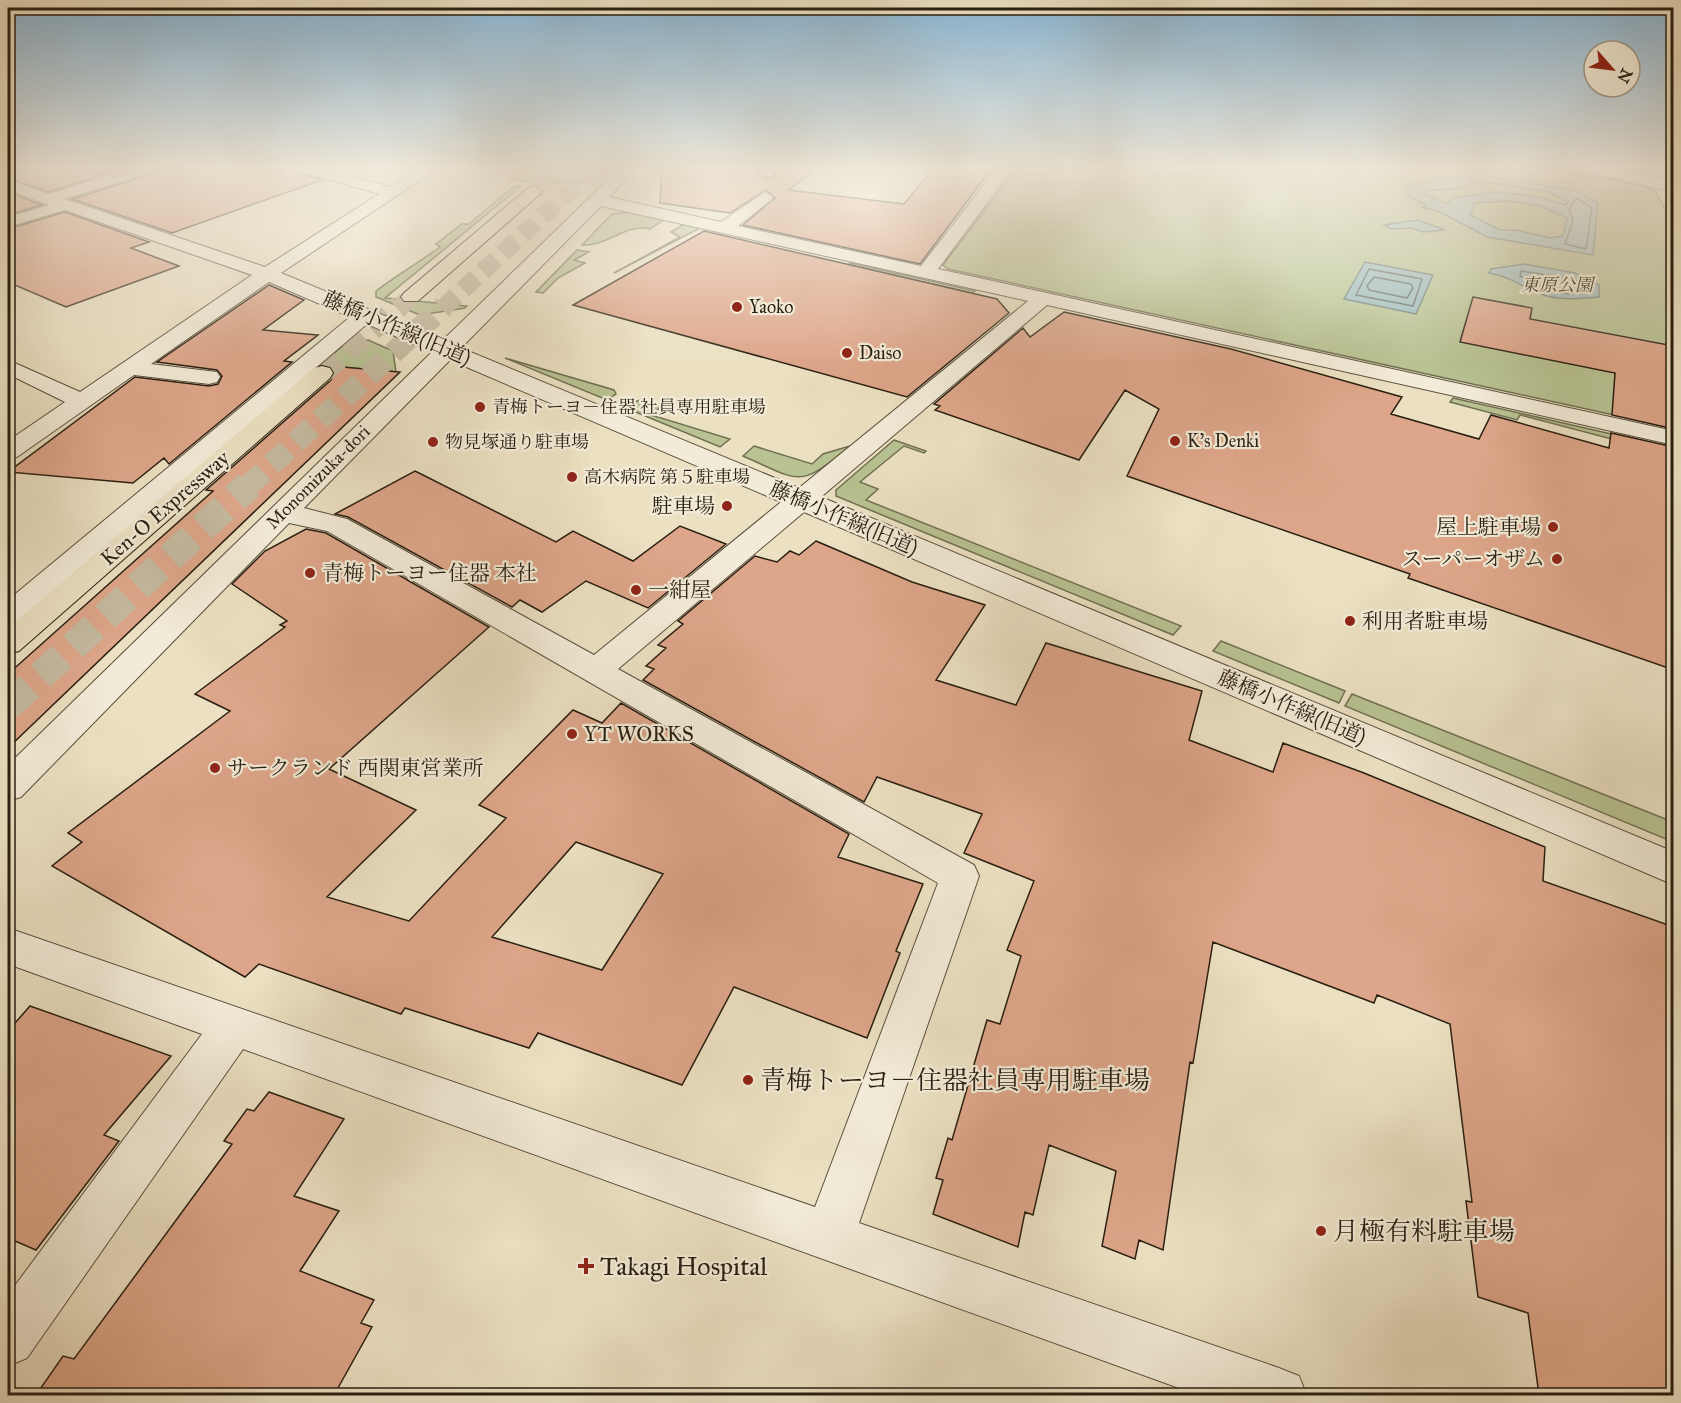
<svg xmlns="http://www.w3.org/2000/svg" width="1681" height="1403" viewBox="0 0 1681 1403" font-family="'IM FELL Great Primer','Noto Serif JP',serif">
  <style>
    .green { fill: #b8c292; stroke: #707052; stroke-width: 1.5 }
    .water { fill: #9cbbbd; stroke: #6e7d78; stroke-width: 1.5; fill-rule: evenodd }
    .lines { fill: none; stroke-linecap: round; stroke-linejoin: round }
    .shore { stroke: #626d67; stroke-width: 1.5 }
    .building { fill: #dda589; stroke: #291f11; stroke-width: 1.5; fill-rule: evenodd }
    .highway-tunnel-far2 { stroke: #c4b99f; stroke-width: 18; stroke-dasharray: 18 9; stroke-linecap: butt }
    .highway-tunnel-far1 { stroke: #c4b99f; stroke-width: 22; stroke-dasharray: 22 11; stroke-linecap: butt }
    .highway-tunnel { stroke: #c4b99f; stroke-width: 29; stroke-dasharray: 29 15; stroke-linecap: butt }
    .minor-casing { stroke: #5a4f3d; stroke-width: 2 }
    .highway-casing { stroke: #291f11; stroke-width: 2 }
    .minor { fill: #f2ebd7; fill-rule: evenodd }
    .highway { fill: #ebe0c2; fill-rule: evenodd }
    .poi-dot { fill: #8f2418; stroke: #f2ebd7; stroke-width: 2 }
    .labels { text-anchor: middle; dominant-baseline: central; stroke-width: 4.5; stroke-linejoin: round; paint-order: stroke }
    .far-park-label { font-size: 18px; font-style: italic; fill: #545038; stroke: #f2ebd7 }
    .far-poi-label { font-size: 18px; fill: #291f11; stroke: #f2ebd7; text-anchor: start }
    .far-street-label { font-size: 18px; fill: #291f11; stroke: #f2ebd7 }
    .street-label { font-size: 21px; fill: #291f11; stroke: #f2ebd7 }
    .poi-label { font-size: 21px; fill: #291f11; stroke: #f2ebd7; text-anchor: start }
    .near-poi-label { font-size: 26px; fill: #291f11; stroke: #f2ebd7; text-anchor: start }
  </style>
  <rect width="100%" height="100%" fill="#ebe0c2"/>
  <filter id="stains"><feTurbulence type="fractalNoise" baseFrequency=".00333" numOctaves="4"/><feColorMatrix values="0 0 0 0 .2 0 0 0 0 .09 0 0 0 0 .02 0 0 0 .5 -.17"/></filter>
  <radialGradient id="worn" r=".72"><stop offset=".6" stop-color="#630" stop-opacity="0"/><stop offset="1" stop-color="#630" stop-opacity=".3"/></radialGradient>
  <path class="green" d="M525,168H600L582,184L510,180Z
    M1017,168H1561L1644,186L1655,191L1673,223V428L948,269L943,265Z
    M514,186H521L385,298L467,306L465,308L420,315L376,297V291C397,275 418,263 440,247L436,244L462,224H469Z
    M629,212L663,220L650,229C626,223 606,247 582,245L612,214Z
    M684,224L700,228L614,273L680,237L671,232Z
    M577,250L589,252L574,260L585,263L558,278L543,293L536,292Z
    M850,263L975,291L972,293L848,265Z
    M368,340L393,351L396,372L320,365L345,344Z
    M505,358L614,390L616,394L607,400Z
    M1453,398L1673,448V455L1520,415L1517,420L1450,402Z
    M645,400L663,405L651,415L730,439L720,447L626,408L636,401Z
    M894,440L926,451L924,453L904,446L860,482L878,489L866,500L1181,626L1173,635L836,496V490Z
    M754,446L812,464L823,454L850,446C798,489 802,482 743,456Z
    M1221,641L1345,691L1339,703L1213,651Z
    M1352,694L1673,822V842L1345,706Z"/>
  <path class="water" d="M1472,174L1574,190L1598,203L1593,255L1487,237L1440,212L1422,207L1426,205L1405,194L1408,185ZM1479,181L1545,191L1568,202L1566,205L1536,196L1497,192L1452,198L1448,204L1426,195L1429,190L1459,189L1457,188ZM1509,201L1541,206L1567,218L1563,236L1550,238L1516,230H1500L1470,215L1476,203Z
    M1418,220L1445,230L1423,232L1412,228L1391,229L1384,225Z
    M1365,262L1433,275L1416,314L1344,299Z
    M1524,264L1575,273L1599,285V297C1579,299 1557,301 1538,293C1520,285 1508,276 1489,273L1491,269Z"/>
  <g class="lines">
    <path class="shore" d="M1576,198L1592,208L1586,249L1565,244L1573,220L1569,210Z
      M1369,269L1422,279L1413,306L1356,295Z
      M1521,271L1573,279L1590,290C1566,300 1542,288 1520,276Z
      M1374,277L1411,284L1413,288L1407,298L1369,290L1367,286Z"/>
  </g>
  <path class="building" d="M32,168H123L49,192L8,178V175Z
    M160,168H295L299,173L322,180L172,233L72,199L156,173Z
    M662,168H759L758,174L768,179L775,176L781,168H819L788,190L904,204L934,168H992L920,264L743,225L775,198L766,190L730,213L660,203Z
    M8,192L42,205L8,215Z
    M65,212L149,242L131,248L179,266L66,307L8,282V229Z
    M704,231L997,299L1009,313L907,397L573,305Z
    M269,285L304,300L263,330L318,335L284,361L292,362L169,464L164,458L133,483L8,472L135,377L209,386L218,384L222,376L217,370L157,362Z
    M1473,297L1532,308L1530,319L1674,346V429L1612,415L1615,373L1460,342Z
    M1064,312L1231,349L1402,397L1391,414L1479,439L1491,415L1609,448L1611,433L1674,447V670L1408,578L1410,574L1127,476L1159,409L1125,390L1079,460L935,410L940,406L934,404L1023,328L1030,337Z
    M331,366L400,372L8,748V674L213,491L206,490L331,380L335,372Z
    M415,471L556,542L573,531L633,561L680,526L726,544L648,608L586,581L542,612L520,600L512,607L348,517L335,514Z
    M306,529L326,533L489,627L329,769L416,810L327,897L409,921L506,818L479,805L573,710L602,723L621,703L849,834L838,857L923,884L896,951L900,953L867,1038L734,987L682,1085L538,1033L529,1048L405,1008L401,1014L259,964L245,977L52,866L82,842L68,833L230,711L195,694L285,627L280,625L287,621L232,584L265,551ZM576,842L663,874L602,970L492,937Z
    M816,541L912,582L985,605L936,680L1016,705L1046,643L1202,691L1189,740L1273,772L1283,743L1364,773L1545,847L1543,881L1674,927V1395H1539L1528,1313L1478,1297L1466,1201L1472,1202L1450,1024L1377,995L1374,1003L1213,942L1193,1063L1190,1062L1163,1250L1139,1240L1135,1259L1102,1246L1116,1171L1049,1145L1033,1215L1025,1212L1018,1247L933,1214L943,1180L936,1178L948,1138L952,1140L987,1020L1000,1024L1021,956L1007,950L1034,881L964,853L982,814L877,777L864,802L643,680L654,669L646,666L666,648L658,645L683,624L678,621L755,556L777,562L790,551L799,555Z
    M30,1006L171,1056L104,1135L119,1141L36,1250L8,1238V1031Z
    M269,1092L344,1119L294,1196L339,1211L300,1271L374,1300L361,1323L372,1327L334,1395H36L63,1356L74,1359L232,1144L224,1141L247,1109L254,1111Z"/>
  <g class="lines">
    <path class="highway-tunnel-far2" d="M534,191L561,168
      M399,308L411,297
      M443,308L595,168"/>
    <path class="highway-tunnel-far1" d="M322,373L400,306
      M247,487L444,306"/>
    <path class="highway-tunnel" d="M8,706L249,485"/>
    <g class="minor-casing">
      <path id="minor" d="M132,168H158L155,171L65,199L265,267L379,194L300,171L297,168H323L390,187L419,168H438L281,273L443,340L620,168H637L609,197L721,222L765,192L773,197L771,200L738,226L921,266L997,168H1013L938,269L1674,431V445L1047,305L821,497L1674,852V885L804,512L618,669L974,865L979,876L859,1223L1279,1368L1299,1376L1307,1396H1201L243,1049L27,1358L8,1366V1295L202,1034L8,964V928L815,1207L938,883L327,531L289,523L21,797L8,801V765L432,352L367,324L19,622L8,625V600L350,317L269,282L151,364L217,372L220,377L217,382L209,384L134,375L17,457L8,459V441L65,402L8,374V360L80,392L252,275L65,210L8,227V217L49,205L8,190V180L49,194ZM601,206L1028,301L799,488L461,348ZM450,360L781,502L594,655L347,519L304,508Z
        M762,168H779L773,175L767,177L759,172Z
        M1579,168H1610L1674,182V192L1582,171Z"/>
    </g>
    <g class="highway-casing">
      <path id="highway" d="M534,186L542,191L540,194L418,301H404L401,297L404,293L528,188Z
        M322,366L330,368L333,373L330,378L19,651L8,654V628L314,368Z"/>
    </g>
    <use href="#minor" class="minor"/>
    <use href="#highway" class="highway"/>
  </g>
  <linearGradient id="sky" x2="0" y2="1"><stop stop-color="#89b7d7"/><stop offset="0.46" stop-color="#f6f1e4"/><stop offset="1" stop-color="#f6f1e4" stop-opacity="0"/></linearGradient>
  <rect width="1681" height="365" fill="url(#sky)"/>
  <g class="poi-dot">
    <circle cx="737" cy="307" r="6"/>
    <circle cx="847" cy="353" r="6"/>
    <circle cx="480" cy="407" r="6"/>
    <circle cx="1175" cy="441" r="6"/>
    <circle cx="433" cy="442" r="6"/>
    <circle cx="572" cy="477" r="6"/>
    <circle cx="727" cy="506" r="6"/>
    <circle cx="1553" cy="527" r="6"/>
    <circle cx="1557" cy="559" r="6"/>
    <circle cx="310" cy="573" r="6"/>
    <circle cx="636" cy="590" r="6"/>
    <circle cx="1350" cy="621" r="6"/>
    <circle cx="572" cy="734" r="6"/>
    <circle cx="215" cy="768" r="6"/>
    <circle cx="748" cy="1080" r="6"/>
    <circle cx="1321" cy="1231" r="6"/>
    <path d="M583 1257h6v6h6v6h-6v6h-6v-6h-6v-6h6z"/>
  </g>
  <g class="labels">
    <g class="far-park-label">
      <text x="1557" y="285">東原公園</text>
    </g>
    <g class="far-poi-label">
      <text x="749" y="307">Yaoko</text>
      <text x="859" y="353">Daiso</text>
      <text x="492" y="407">青梅トーヨ－住器 社員専用駐車場</text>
      <text x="1187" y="441">K's Denki</text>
      <text x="445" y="442">物見塚通り駐車場</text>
      <text x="584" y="477">高木病院 第５駐車場</text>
    </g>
    <g class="far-street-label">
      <text transform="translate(318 477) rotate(-45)">Monomizuka-dori</text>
    </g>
    <g class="street-label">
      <text transform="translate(397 328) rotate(23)">藤橋小作線(旧道)</text>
      <text transform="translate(165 508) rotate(-41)">Ken-O Expressway</text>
      <text transform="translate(844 518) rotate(23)">藤橋小作線(旧道)</text>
      <text transform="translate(1292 707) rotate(23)">藤橋小作線(旧道)</text>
    </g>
    <g class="poi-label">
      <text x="715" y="506" text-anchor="end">駐車場</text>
      <text x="1541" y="527" text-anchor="end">屋上駐車場</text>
      <text x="1545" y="559" text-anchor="end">スーパーオザム</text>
      <text x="322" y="573">青梅トーヨー住器 本社</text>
      <text x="648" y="590">一紺屋</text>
      <text x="1362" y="621">利用者駐車場</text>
      <text x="584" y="734">YT WORKS</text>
      <text x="227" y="768">サークランド 西関東営業所</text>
    </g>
    <g class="near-poi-label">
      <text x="760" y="1080">青梅トーヨ－住器社員専用駐車場</text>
      <text x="1333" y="1231">月極有料駐車場</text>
      <text x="600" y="1266">Takagi Hospital</text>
    </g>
  </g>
  <rect width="1681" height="1403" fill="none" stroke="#ebe0c2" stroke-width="30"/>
  <rect x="9" y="9" width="1663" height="1385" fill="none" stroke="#291f11" stroke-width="3"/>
  <rect x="15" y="15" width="1651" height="1373" fill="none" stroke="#291f11" stroke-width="1.5"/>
  <g transform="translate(1612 69) rotate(118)"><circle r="28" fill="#f2ebd7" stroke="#a29988" stroke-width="1.5"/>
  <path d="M0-4.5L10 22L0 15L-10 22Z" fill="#8f2418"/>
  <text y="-9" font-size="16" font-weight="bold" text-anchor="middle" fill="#291f11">N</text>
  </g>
  <rect width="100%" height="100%" filter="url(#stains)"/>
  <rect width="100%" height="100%" fill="url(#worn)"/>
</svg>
